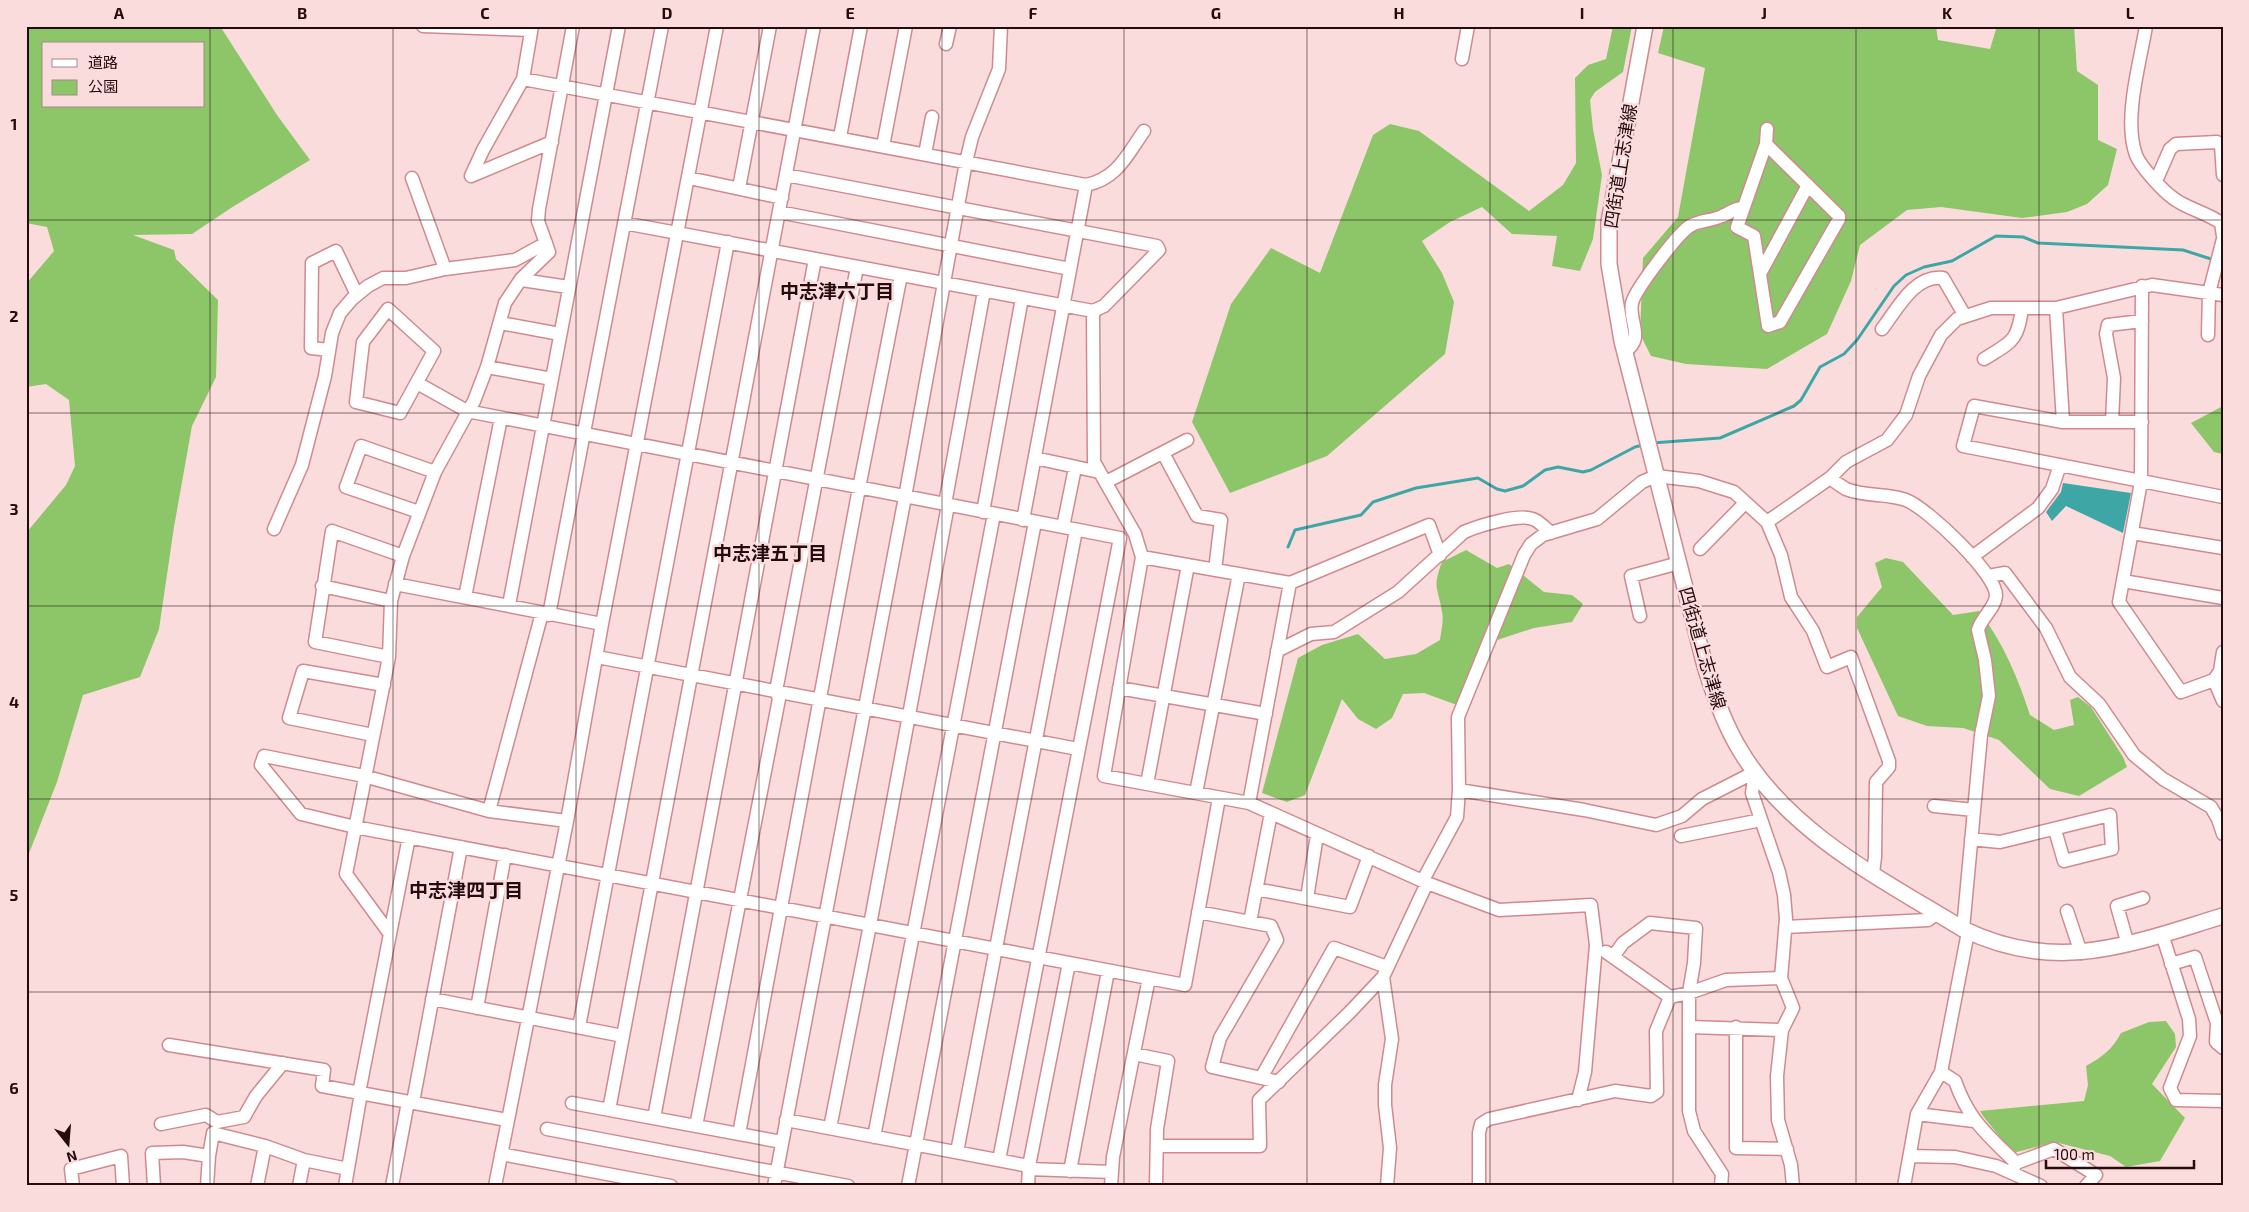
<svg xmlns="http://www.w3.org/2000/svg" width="2249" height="1212" viewBox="0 0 2249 1212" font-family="'Exo 2','Noto Sans JP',sans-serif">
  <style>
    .green { fill: #8dc669; fill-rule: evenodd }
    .water { fill: #3ea7a6 }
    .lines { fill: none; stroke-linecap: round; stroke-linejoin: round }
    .stream { stroke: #3ea7a6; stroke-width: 3 }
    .minor-casing { stroke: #cf8a8f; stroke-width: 15 }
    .major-casing { stroke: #cf8a8f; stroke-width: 18 }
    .minor { stroke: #fff; stroke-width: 12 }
    .major { stroke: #fff; stroke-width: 15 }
    .grid { fill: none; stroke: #240b0e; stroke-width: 1; stroke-opacity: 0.55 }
    .labels { text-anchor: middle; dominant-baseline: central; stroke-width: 5; stroke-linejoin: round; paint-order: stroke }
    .street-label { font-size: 18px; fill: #240b0e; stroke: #fadcdd }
    .neighbourhood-label { font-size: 19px; font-weight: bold; fill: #240b0e; stroke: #fadcdd }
    .neatline { fill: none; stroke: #240b0e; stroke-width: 2 }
    .grid-label { font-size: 16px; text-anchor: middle; font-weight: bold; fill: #240b0e }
  </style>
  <rect width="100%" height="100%" fill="#fadcdd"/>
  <path class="green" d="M26,26H220L277,115L310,160L234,206L192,234L133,235L174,250L176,259L218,300L216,377L192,426L174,527L159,629L140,677L83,695L57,782L26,861L27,532L66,485L75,466L69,400L46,384L26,387V284L54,251L47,227L26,223ZM44,44H204V106H44Z
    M1613,26H1632L1623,72L1595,92L1590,100L1593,129L1602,175L1593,239L1580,271L1552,266L1557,236L1512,234L1482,207L1450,222L1422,241L1442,273L1454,302L1445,354L1327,456L1230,493L1192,422L1231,304L1271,248L1320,273L1373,135L1390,124L1419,131L1529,211L1563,185L1576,163L1575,78L1588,65L1606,59Z
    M1664,26H1936L1938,40L1990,49L1997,26H2074L2077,71L2098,85V140L2117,149L2108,185L2087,204L2067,212L2022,218L1941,207L1907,210L1860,245L1851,281L1827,334L1767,369L1686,364L1651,356L1640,334L1643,258L1678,217L1705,68L1658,53Z
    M2223,406V454L2214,452L2191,423Z
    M1466,550L1497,568L1509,564L1544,592L1572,595L1583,604L1572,622L1534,628L1482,645L1457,705L1424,693L1403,694L1392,718L1376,729L1358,719L1342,699L1305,795L1287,802L1262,793L1298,658L1322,645L1358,634L1385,659L1416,654L1440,640C1441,631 1444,620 1442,612C1438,587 1432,588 1442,562Z
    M1886,558L1903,562L1953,615L1979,611C2003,642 2018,678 2030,715L2054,730L2074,725L2070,700L2078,697L2091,707L2123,757L2127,767L2079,796L2050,789L1999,740L1963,728L1927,726L1898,716L1857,628V617L1882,587L1875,563Z
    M2166,1021L2175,1034L2176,1047L2152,1084L2185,1118L2160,1161L2126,1167L2110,1156L2055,1142L2013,1153L1983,1116L1980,1111L2084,1101L2088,1085L2086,1066C2102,1057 2112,1050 2121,1033L2149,1022Z"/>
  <path class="water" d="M2063,483L2131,493L2123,533L2066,506L2052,521L2046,512L2061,492Z"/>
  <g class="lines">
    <path class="stream" d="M1652,443L1720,438L1794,406L1801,400L1820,367L1844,354L1857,340L1894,286L1906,275L1924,267L1952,261L1996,236L2023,237L2038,243L2183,250L2211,259
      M1288,547L1295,530L1361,515L1373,502L1416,488L1478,478L1497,489L1505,491L1523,486L1545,470L1558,467L1583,472L1591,470L1635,447L1643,445"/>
    <g class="minor-casing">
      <path id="minor" d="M423,26L531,30
        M532,26L523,79L483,150L471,176L552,142
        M2146,26C2140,63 2123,119 2136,155C2140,166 2163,191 2173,198C2187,209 2206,212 2221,223L2223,236
        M946,44L950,26
        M1462,59L1468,26
        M523,79L1086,185C1117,179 1127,155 1144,131
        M840,137L861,26
        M1766,144L1737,227L1754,236L1768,326L1780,322L1839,219V216L1766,144L1767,129
        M883,146L906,26
        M925,154L932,117
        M412,178L445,269
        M689,178L782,198
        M2156,181L2170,149L2176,144L2217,142L2221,145L2223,175
        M739,188L770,26
        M779,212L1070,269
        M624,223L1093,311L1104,306L1159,250L1157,246L786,175
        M1761,272L1808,185
        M522,280L568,287
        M2142,286L2141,482L2119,602L2181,692L2214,680
        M2056,308L2063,422
        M388,309L434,351L400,413L356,402L363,342Z
        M1093,311L1094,462L1135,534L1142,557L1104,776L1249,803L1427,883L1499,910L1591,905L1596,945L1585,1072L1578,1100
        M500,323L560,334
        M1882,329C1898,308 1914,275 1943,278L1965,316
        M2208,335L2209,293L2223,239
        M329,350L311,348L312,263L336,251L357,295
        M1624,352C1646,339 1628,321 1632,303C1635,290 1678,233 1690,226C1700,220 1712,221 1722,216C1731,213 1733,208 1743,208
        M1984,359C2011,342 2018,342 2022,308
        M487,367L552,379
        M417,383L467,411L1120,538L999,1160
        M2112,422L2114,378L2106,334L2108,325L2142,321
        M2142,422H2063L1974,406L1963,446L2223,497
        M1163,453L1197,516L1221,520L1215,570
        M1035,458L1099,472
        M1830,478C1835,482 1841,486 1846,489C1865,497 1888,493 1906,500C1927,508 1997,574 1996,596C1995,608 1981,618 1978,630L1985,660L1989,696L1981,735L1963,929
        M1106,482L1187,440
        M945,504L984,291
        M419,512L346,487L361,446L435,472
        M983,512L1022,298
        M1023,520L1086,185
        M1767,522L1781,555L1791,597L1813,631L1827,667L1851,657L1889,761V767L1876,782L1875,857L1873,873
        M1063,527L1075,468
        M274,529L302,465L325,376L332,333L340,313L352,299L368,286L383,278H406L445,269L515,260L546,243
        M2132,533L2223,548
        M1700,549L1745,503
        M1142,557L1290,583L1249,803
        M1972,557L2038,508L2052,489L2060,465
        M1988,576L2005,573L2046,628L2070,677L2099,704L2134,755L2163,779L2211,807L2218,819L2223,834
        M2123,581L2223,598
        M1290,583L1429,525L1440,555
        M395,584L602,624
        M322,586L391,601
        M465,597L501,418
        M509,605L619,26
        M549,615L662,26
        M1640,616L1631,576L1679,563
        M1277,651L1311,634L1334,632L1398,592L1464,532C1478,526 1522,512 1535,520C1541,523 1546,529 1551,533
        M2223,652L2220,671L2214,680L2223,701
        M389,657L315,642L332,531L403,556
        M597,657L1078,749
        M1119,688L1266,714
        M373,735L289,718L303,671L384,685
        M1755,772L1752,793L1779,872L1784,895L1786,919L1781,978L1793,1008L1782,1030L1777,1076L1778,1120L1791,1165L1793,1186
        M1147,784L1188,565
        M1459,790L1584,810L1656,825L1682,816L1702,799L1755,772
        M1196,793L1239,574
        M1934,806L1974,810
        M489,811L542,613
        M567,821L489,811L364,776L264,756L261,765L301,814L355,827L1185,985L1219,798
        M1681,836L1761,820
        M1971,839L2000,842L2110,815L2112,849L2064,861L2055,830
        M1423,880L1457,817L1459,790L1458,717L1524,555L1531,544L1543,535L1597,519L1642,482L1656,476L1699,481L1734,492L1767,522L1830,478L1846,462L1887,440L1906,415L1919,376L1941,335L1957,319L1991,308H2056L2152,285L2223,295
        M1256,889L1350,907L1369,856
        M1307,898L1317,835
        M2067,911L2081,953
        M1198,912L1271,926L1277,940L1220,1038L1212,1067L1279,1082
        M1250,922L1271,813
        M1785,927L1928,920L1937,913
        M390,934L409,837
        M2162,934L2189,1019L2190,1036L2170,1088L2176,1100L2223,1101
        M2128,945L2117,906L2143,898
        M1606,952L1670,997
        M1613,957L1623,943L1650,923L1696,928L1694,963L1689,993V1111L1694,1131L1722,1174L1721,1186
        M2171,964L2195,957L2217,1023L2216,1042L2223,1048
        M1383,977L1392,1039L1385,1085V1105L1390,1148L1387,1186
        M432,999L623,1036
        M477,1008L505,855
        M579,1027L728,242
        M1690,1027L1782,1030
        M1736,1027V1148L1787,1149
        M169,1045L324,1070L322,1086L507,1120
        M1134,1054L1168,1061L1157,1129L1156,1186
        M1941,1072L1955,1081C1969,1121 1987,1134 2016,1163
        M1261,1078L1334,948L1387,967
        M359,1093L390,934L346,874L389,657L391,601L403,556L435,472L474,401L487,367L505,303L521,279L549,252L538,221L539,209L573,26
        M413,1102L461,847
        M572,1103L782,1142
        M609,1110L814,26
        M1917,1114L1974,1121
        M654,1118L815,259
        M786,1120L1029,1166
        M161,1124L206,1115L217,1122L244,1117L256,1096L283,1063
        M696,1126L779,699L776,691L857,267
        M830,1128L870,925L948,505
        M547,1129L848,1186
        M739,1134L859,488L901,275
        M874,1137L994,514
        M1157,1146H1260L1259,1100L1350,1012L1383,977L1427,883
        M957,1152L1076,530
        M501,1154L671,1186
        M1910,1156L1955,1157L1996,1166L2041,1186
        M1029,1169L1112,1172
        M2013,1169L2016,1163L2054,1149L2096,1175L2086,1186
        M1070,1171L1108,971
        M73,1186L71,1169L121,1156L123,1186
        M154,1186L152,1153L183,1152L209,1156
        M207,1186L209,1156L213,1133L265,1146L304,1160L348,1169
        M257,1186L265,1146
        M299,1186L304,1160
        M345,1186L361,1093
        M392,1186L408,1102
        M495,1186L567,821L602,624L717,26
        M774,1186L905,497L966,162L972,137L999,69L1001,26
        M908,1186L1035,522
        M1028,1186L1029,1166L1069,963
        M1111,1186L1113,1157L1149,978
        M1479,1186V1133L1481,1124L1489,1119L1615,1091L1651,1096L1657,1092L1656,1031L1670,997L1689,993L1726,980L1781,978
        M1904,1186L1917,1114L1941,1072L1968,932"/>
    </g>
    <g class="major-casing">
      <path id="major" d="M1645,26L1609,222V264L1622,341L1705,666C1714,695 1724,724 1740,750C1789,833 1883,880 1963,929C2058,975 2130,944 2223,916"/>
    </g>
    <use href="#minor" class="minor"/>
    <use href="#major" class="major"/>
  </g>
  <path class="grid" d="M210,26V1186M393,26V1186M576,26V1186M759,26V1186M942,26V1186M1124,26V1186M1307,26V1186M1490,26V1186M1673,26V1186M1856,26V1186M2039,26V1186M26,220H2223M26,413H2223M26,606H2223M26,799H2223M26,992H2223"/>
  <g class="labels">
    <g class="street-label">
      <text transform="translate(1620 166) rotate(-81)">四街道上志津線</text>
      <text transform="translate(1703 648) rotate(74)">四街道上志津線</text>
    </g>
    <g class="neighbourhood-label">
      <text x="837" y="290">中志津六丁目</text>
      <text x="770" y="552">中志津五丁目</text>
      <text x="466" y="889">中志津四丁目</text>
    </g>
  </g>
  <rect width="2249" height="1212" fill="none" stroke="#fadcdd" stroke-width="55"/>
  <rect x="42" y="42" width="162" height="65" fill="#fadcdd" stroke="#a4888a"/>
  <rect x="52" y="59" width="25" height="8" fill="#ffffff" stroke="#a4888a"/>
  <text x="88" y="68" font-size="15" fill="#240b0e">道路</text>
  <rect x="52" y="80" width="25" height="15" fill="#8dc669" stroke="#a4888a"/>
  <text x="88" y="92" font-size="15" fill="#240b0e">公園</text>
  <g transform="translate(68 1144) rotate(163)" stroke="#fadcdd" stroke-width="4" paint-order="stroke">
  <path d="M0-4L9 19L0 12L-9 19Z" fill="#240b0e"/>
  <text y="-8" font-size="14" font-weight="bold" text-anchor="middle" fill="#240b0e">N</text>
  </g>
  <path d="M2046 1160v8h148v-8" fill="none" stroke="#240b0e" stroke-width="2.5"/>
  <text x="2054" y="1160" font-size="15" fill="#240b0e" stroke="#fadcdd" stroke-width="4" paint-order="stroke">100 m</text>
  <rect x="28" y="28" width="2194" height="1156" class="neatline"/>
  <g class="grid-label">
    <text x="119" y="19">A</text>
    <text x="302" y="19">B</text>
    <text x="485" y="19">C</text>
    <text x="667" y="19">D</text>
    <text x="850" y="19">E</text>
    <text x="1033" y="19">F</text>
    <text x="1216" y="19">G</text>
    <text x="1399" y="19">H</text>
    <text x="1582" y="19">I</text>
    <text x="1764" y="19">J</text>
    <text x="1947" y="19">K</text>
    <text x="2130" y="19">L</text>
    <text x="14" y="130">1</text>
    <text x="14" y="322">2</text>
    <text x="14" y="515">3</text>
    <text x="14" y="708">4</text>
    <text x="14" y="901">5</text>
    <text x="14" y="1094">6</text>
  </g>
</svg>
